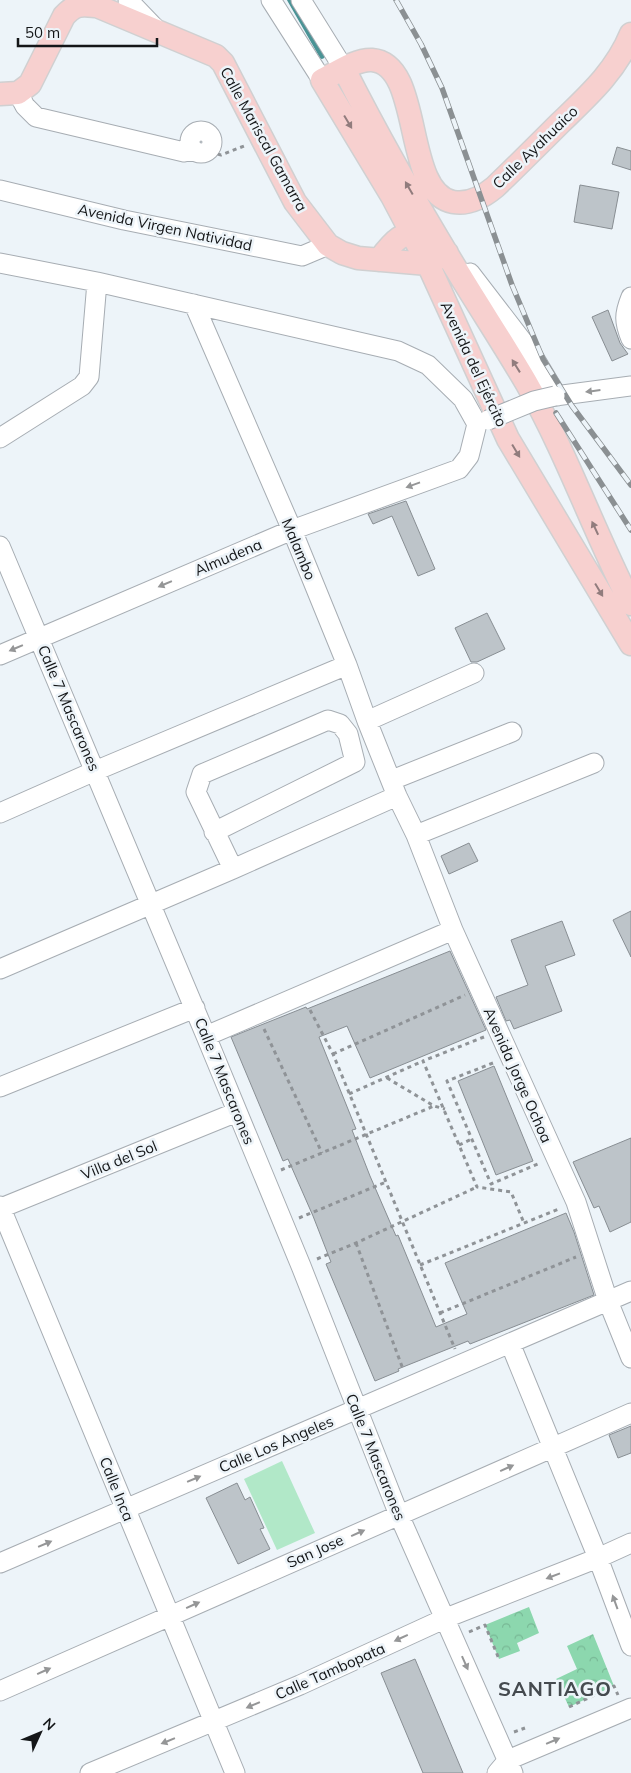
<svg xmlns="http://www.w3.org/2000/svg" width="631" height="1773" viewBox="0 0 631 1773" font-family="Mulish,sans-serif">
  <style>
    .green { fill: #b1e8c8 }
    .forest { fill: url(#forest-crowns) }
    .lines { fill: none; stroke-linecap: round; stroke-linejoin: round }
    .stream { stroke: #4a9395; stroke-width: 5.5 }
    .building { fill: #bdc4c9; stroke: #888e93 }
    .minor-casing { stroke: #a7adb3; stroke-width: 21 }
    .major-casing { stroke: #d0d0d1; stroke-width: 25 }
    .path { stroke: #8f9397; stroke-width: 3; stroke-dasharray: 4 4; stroke-linecap: butt }
    .minor { stroke: #fff; stroke-width: 19 }
    .major { stroke: #f7d0cf; stroke-width: 22 }
    .rail-casing { stroke: #8b9093; stroke-width: 5.5 }
    .rail { stroke: #edf4f9; stroke-width: 4; stroke-dasharray: 11; stroke-linecap: butt }
    .minor-bridge-casing { stroke: #a7adb3; stroke-width: 21; stroke-linecap: butt }
    .minor-bridge { stroke: #fff; stroke-width: 19 }
    .oneway { fill: #917c7d }
    .oneway2 { fill: #959697 }
    .labels { text-anchor: middle; dominant-baseline: central; stroke-width: 5; stroke-linejoin: round; paint-order: stroke }
    .street-label { font-size: 15px; fill: #141618; stroke: #edf4f9 }
    .district-label { font-size: 20px; font-weight: bold; letter-spacing: 1px; fill: #454a4f; stroke: #edf4f9 }
  </style>
  <defs>
    <pattern id="forest-crowns" width="20" height="18" patternUnits="userSpaceOnUse" patternTransform="scale(1.25)"><rect width="20" height="18" fill="#8cd7ae"/><path d="M2 6a3 3 0 1 1 6 0M12 15a3 3 0 1 1 6 0" fill="none" stroke="#78b895"/></pattern>
  </defs>
  <rect width="100%" height="100%" fill="#edf4f9"/>
  <path class="green" d="M282,1461L315,1533L277,1550L244,1479Z"/>
  <path class="forest" d="M529,1607L539,1633L517,1643L520,1651L499,1659L485,1625Z
    M593,1634L614,1686L569,1707L556,1679L577,1669L567,1646Z"/>
  <g class="lines">
    <path class="stream" d="M290,0L322,56"/>
  </g>
  <path class="building" d="M617,147L631,151V170L612,164Z
    M580,185L619,192L612,229L574,222Z
    M608,310L620,343L628,354L612,361L592,317Z
    M406,501L435,569L418,576L392,516L373,524L368,514Z
    M487,613L505,649L477,662H471L455,628Z
    M469,843L478,861L449,874L441,856Z
    M631,911V957L613,920Z
    M562,921L575,955L545,966L562,1011L514,1029L510,1020L506,1021L496,997L528,985L511,940Z
    M450,951L486,1030L370,1078L347,1026L319,1037L356,1129L352,1130L370,1176L396,1236L398,1235L436,1327L467,1314L445,1263L566,1213L574,1232L594,1295L470,1344L468,1341L398,1369L399,1371L375,1381L326,1264L331,1262L313,1216L288,1159L283,1161L231,1037L306,1007L307,1009Z
    M494,1066L533,1161L496,1175L458,1081Z
    M631,1138V1222L610,1232L599,1206L594,1208L573,1162Z
    M631,1426V1453L618,1458L609,1435Z
    M237,1483L245,1500L250,1497L264,1528L260,1529L270,1549L238,1564L206,1498Z
    M415,1659L463,1773H423L381,1673Z"/>
  <g class="lines">
    <g class="minor-casing">
      <path id="minor" d="M128,0L156,29
        M271,0L322,80
        M301,0L344,69
        M18,93L25,106L36,117L184,152L194,150
        M190 142a11 11 0 1 1 22 0a11 11 0 1 1-22 0Z
        M0,190L124,220L302,256L328,245
        M0,263L97,282L398,351L428,365L463,399L477,424
        M470,273L530,351L557,396
        M631,297C624,314 624,322 631,339
        M194,304L292,530L347,665L367,721L397,796L416,835L453,930L576,1202L608,1301L631,1358
        M555,396L631,386
        M0,438L82,386L89,377L97,282
        M0,546L206,1036L301,1266L399,1515L513,1773
        M0,655L292,530L459,469L469,456L477,424
        M367,721L474,673
        M392,780L512,732
        M0,813L95,771L347,665
        M214,832L355,762L348,734L340,724L328,720L202,774L196,792L233,869
        M416,835L594,763
        M0,969L233,869L397,796
        M206,1036L453,930
        M0,1087L195,1008
        M0,1206L235,1773
        M1,1208L237,1112
        M510,1343L598,1558L631,1646
        M0,1563L631,1291
        M0,1691L631,1413
        M90,1773L300,1685L446,1618L598,1558L631,1543
        M497,1773L508,1760L631,1708"/>
    </g>
    <g class="major-casing">
      <path id="major" d="M631,34C616,71 588,96 560,123C539,144 517,166 495,187C483,197 469,205 453,202C402,192 424,64 372,60C356,59 336,73 322,80L392,196L428,264L508,439L631,644
        M344,69C380,140 420,210 461,277C483,313 506,348 527,384C567,454 594,532 631,604
        M0,94L18,93L30,84L64,16C76,3 81,5 97,6L216,56L223,63L295,202L328,245L342,253L358,258L428,264L447,253
        M379,260C394,240 402,231 427,231"/>
    </g>
    <path class="path" d="M210,152L221,155L244,146
      M310,1010L333,1054L455,1349
      M264,1029L322,1153
      M484,1037L423,1061L477,1187L511,1192L524,1223
      M333,1054L465,995
      M493,1063L447,1081L491,1184L540,1163
      M387,1078L434,1106L445,1109
      M349,1094L423,1061
      M459,1145L472,1139
      M281,1170L434,1106
      M299,1218L386,1182
      M356,1243L403,1369
      M317,1259L356,1243L477,1187
      M420,1265L559,1209
      M440,1313L576,1257
      M469,1632L485,1625L499,1659
      M569,1707L614,1686L618,1695
      M514,1732L525,1728"/>
    <use href="#minor" class="minor"/>
    <use href="#major" class="major"/>
    <g class="rail-casing">
      <path id="rail" d="M396,0L421,44L442,88L512,285L543,359L572,406L631,485
        M556,413L631,530"/>
    </g>
    <use href="#rail" class="rail"/>
    <g class="minor-bridge-casing">
      <path id="minor-bridge" d="M488,420L534,401L555,396"/>
    </g>
    <use href="#minor-bridge" class="minor-bridge"/>
  </g>
  <defs><path id="oneway-solid" d="M-6-.8H1V-3.2L6.5 0L1 3.2V.8H-6Z" transform="scale(1.25)"/></defs>
  <g class="oneway">
    <use href="#oneway-solid" transform="translate(348 122) rotate(59)"/>
    <use href="#oneway-solid" transform="translate(409 188) rotate(-120)"/>
    <use href="#oneway-solid" transform="translate(516 366) rotate(-122)"/>
    <use href="#oneway-solid" transform="translate(516 451) rotate(59)"/>
    <use href="#oneway-solid" transform="translate(595 528) rotate(-115)"/>
    <use href="#oneway-solid" transform="translate(599 590) rotate(59)"/>
  </g>
  <g class="oneway2">
    <use href="#oneway-solid" transform="translate(593 391) rotate(173)"/>
    <use href="#oneway-solid" transform="translate(413 485) rotate(160)"/>
    <use href="#oneway-solid" transform="translate(165 584) rotate(157)"/>
    <use href="#oneway-solid" transform="translate(16 648) rotate(157)"/>
    <use href="#oneway-solid" transform="translate(507 1468) rotate(-24)"/>
    <use href="#oneway-solid" transform="translate(194 1479) rotate(-23)"/>
    <use href="#oneway-solid" transform="translate(358 1533) rotate(-24)"/>
    <use href="#oneway-solid" transform="translate(45 1544) rotate(-23)"/>
    <use href="#oneway-solid" transform="translate(553 1576) rotate(159)"/>
    <use href="#oneway-solid" transform="translate(615 1602) rotate(-110)"/>
    <use href="#oneway-solid" transform="translate(193 1605) rotate(-24)"/>
    <use href="#oneway-solid" transform="translate(401 1638) rotate(155)"/>
    <use href="#oneway-solid" transform="translate(465 1663) rotate(66)"/>
    <use href="#oneway-solid" transform="translate(44 1671) rotate(-24)"/>
    <use href="#oneway-solid" transform="translate(253 1705) rotate(157)"/>
    <use href="#oneway-solid" transform="translate(168 1741) rotate(158)"/>
    <use href="#oneway-solid" transform="translate(553 1741) rotate(-23)"/>
  </g>
  <g class="labels">
    <g class="street-label">
      <text transform="translate(264 139) rotate(61)">Calle Mariscal Gamarra</text>
      <text transform="translate(535 147) rotate(-44)">Calle Ayahuaico</text>
      <text transform="translate(165 227) rotate(12)">Avenida Virgen Natividad</text>
      <text transform="translate(474 364) rotate(65)">Avenida del Ejército</text>
      <text transform="translate(299 549) rotate(67)">Malambo</text>
      <text transform="translate(228 557) rotate(-23)">Almudena</text>
      <text transform="translate(69 708) rotate(67)">Calle 7 Mascarones</text>
      <text transform="translate(518 1075) rotate(66)">Avenida Jorge Ochoa</text>
      <text transform="translate(225 1081) rotate(68)">Calle 7 Mascarones</text>
      <text transform="translate(119 1160) rotate(-22)">Villa del Sol</text>
      <text transform="translate(276 1444) rotate(-23)">Calle Los Angeles</text>
      <text transform="translate(376 1457) rotate(68)">Calle 7 Mascarones</text>
      <text transform="translate(117 1489) rotate(68)">Calle Inca</text>
      <text transform="translate(315 1551) rotate(-24)">San Jose</text>
      <text transform="translate(330 1671) rotate(-24)">Calle Tambopata</text>
    </g>
    <g class="district-label">
      <text x="555" y="1688">SANTIAGO</text>
    </g>
  </g>
  <g transform="translate(40 1733) rotate(46)" stroke="#edf4f9" stroke-width="4" paint-order="stroke">
  <path d="M0-4L9 19L0 12L-9 19Z" fill="#141618"/>
  <text y="-8" font-size="14" font-weight="bold" text-anchor="middle" fill="#141618">N</text>
  </g>
  <path d="M18 38v8h139v-8" fill="none" stroke="#141618" stroke-width="2.5"/>
  <text x="25" y="38" font-size="15" fill="#141618" stroke="#edf4f9" stroke-width="4" paint-order="stroke">50 m</text>
</svg>
